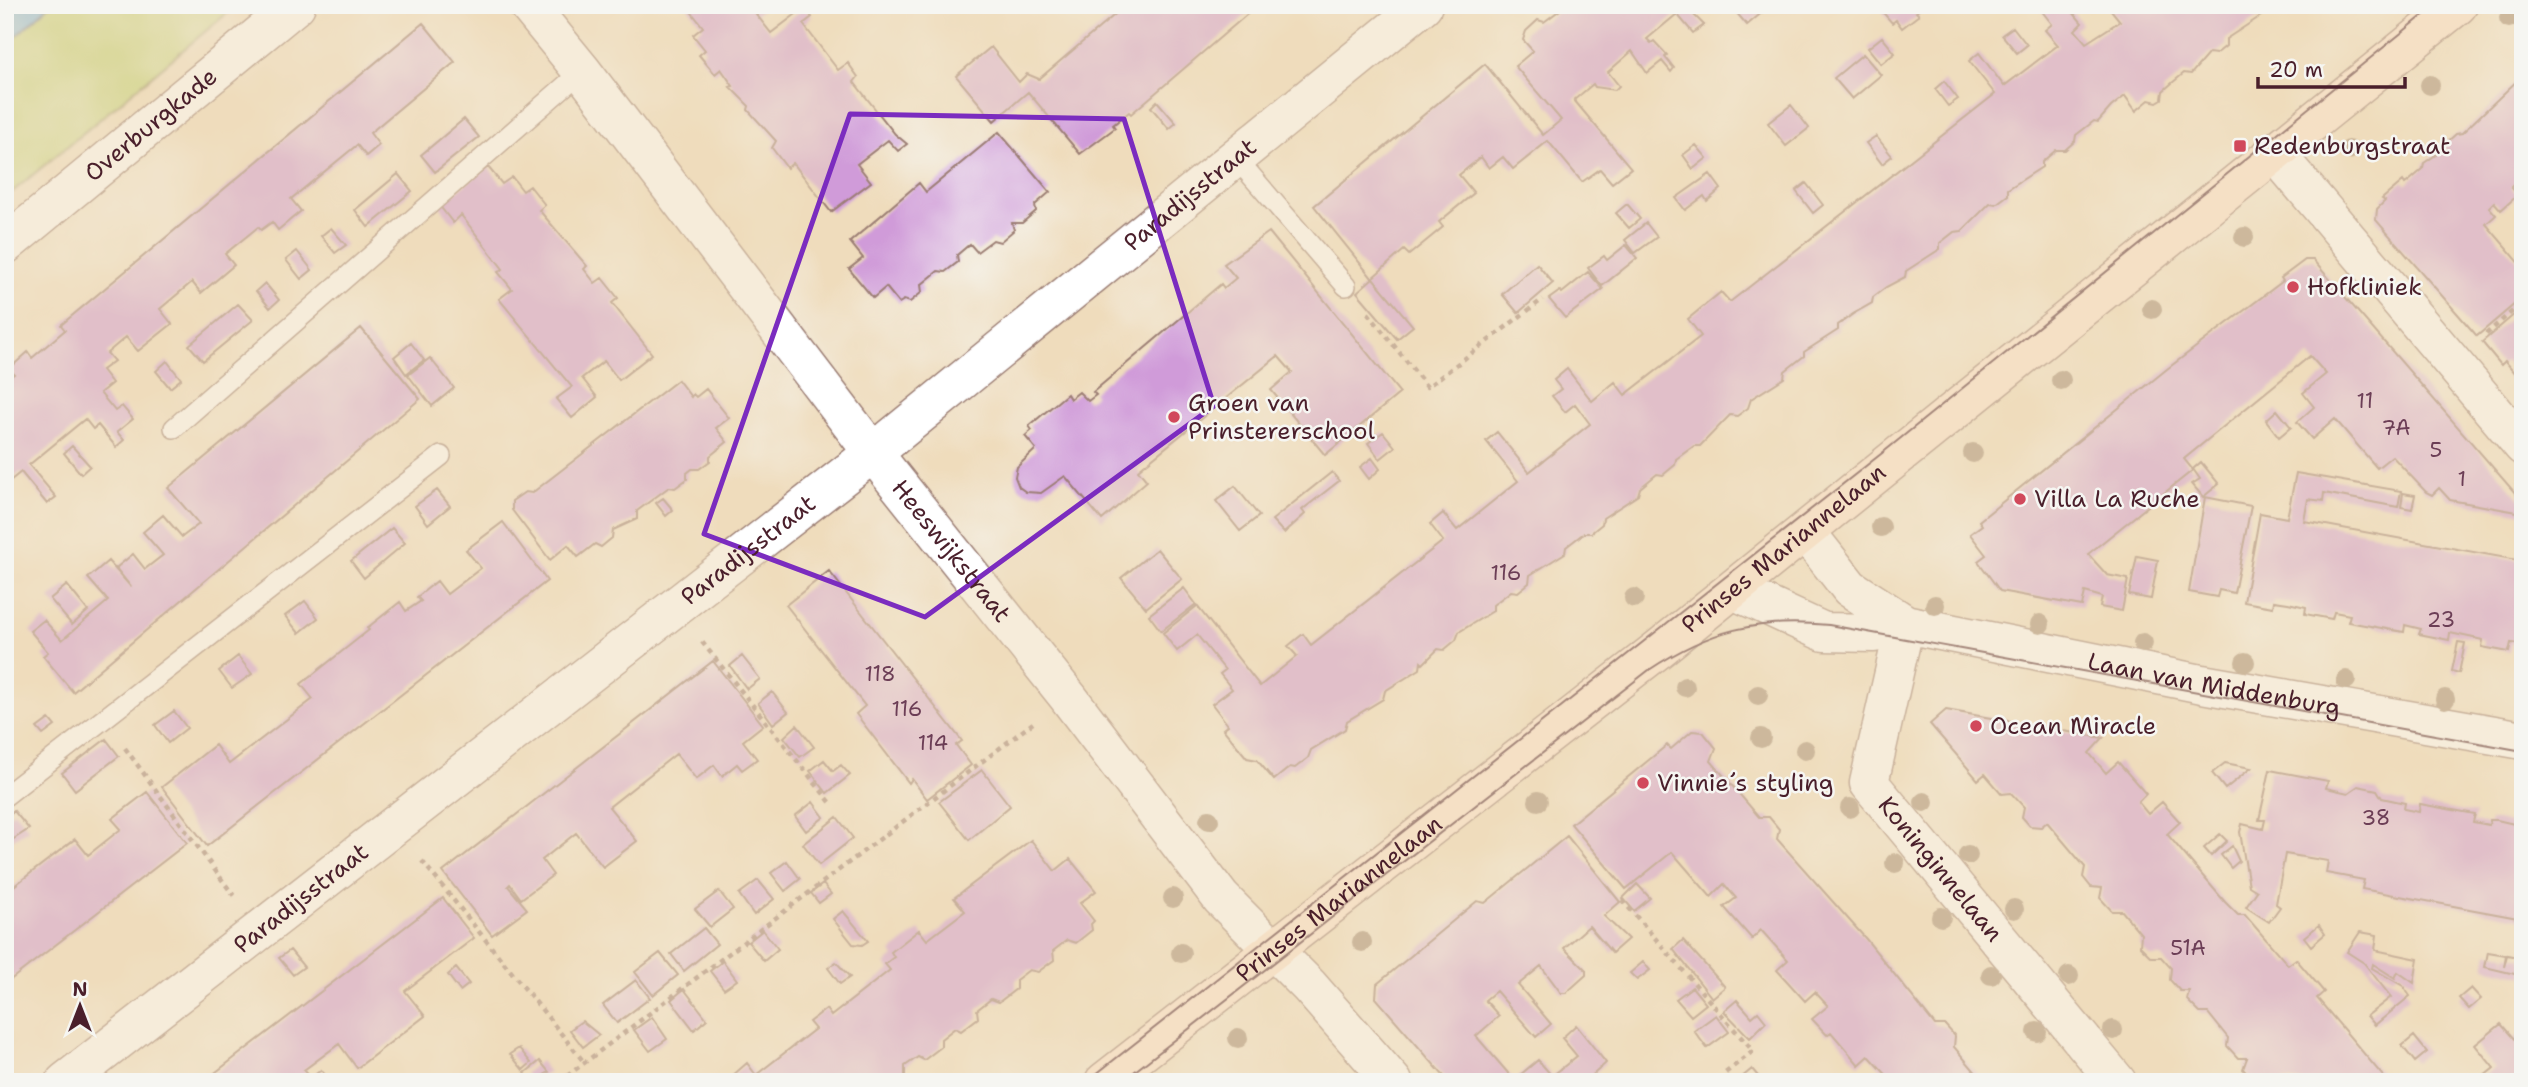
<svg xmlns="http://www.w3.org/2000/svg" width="2528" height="1087" viewBox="0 0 2528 1087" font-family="'Shantell Sans',sans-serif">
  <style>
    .green { fill: #c2d477; stroke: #867a51; stroke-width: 2 }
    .water { fill: #72b6e8; stroke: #5e6a8a; stroke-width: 2 }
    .building { fill: #d09bd9 }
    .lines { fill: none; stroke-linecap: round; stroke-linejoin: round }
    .lane-casing { stroke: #9c7e74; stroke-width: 22 }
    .street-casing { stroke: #9c7e74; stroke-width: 41 }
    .secondary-casing { stroke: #9c7e74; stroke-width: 41 }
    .path { stroke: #9c7e74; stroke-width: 4.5; stroke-dasharray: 5 5; stroke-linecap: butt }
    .lane { stroke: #fff; stroke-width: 19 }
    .street { stroke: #fff; stroke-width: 38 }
    .secondary { stroke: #fde4d1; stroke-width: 38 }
    .tram { stroke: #4a1f2b; stroke-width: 2 }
    .tree { fill: #a58d77 }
    .marked { fill: none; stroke: #7b2cbf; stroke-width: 5; stroke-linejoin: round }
    .poi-dot { fill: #d1495b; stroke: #f6f6f2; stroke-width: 2.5 }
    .labels { text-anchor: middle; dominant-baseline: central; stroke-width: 5; stroke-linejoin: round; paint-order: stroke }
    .number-label { font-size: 21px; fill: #6c3e56 }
    .street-label { font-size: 24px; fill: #4a1f2b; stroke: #f6f6f2 }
    .poi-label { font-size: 24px; fill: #4a1f2b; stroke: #f6f6f2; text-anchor: start }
  </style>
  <rect width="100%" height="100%" fill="#f6f6f2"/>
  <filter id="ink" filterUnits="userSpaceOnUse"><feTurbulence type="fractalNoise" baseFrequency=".0143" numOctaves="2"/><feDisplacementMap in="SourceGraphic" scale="14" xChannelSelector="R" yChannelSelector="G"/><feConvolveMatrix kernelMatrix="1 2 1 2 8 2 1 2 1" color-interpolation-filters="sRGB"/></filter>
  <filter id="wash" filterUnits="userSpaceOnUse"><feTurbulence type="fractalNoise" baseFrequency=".00686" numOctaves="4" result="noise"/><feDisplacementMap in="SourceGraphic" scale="28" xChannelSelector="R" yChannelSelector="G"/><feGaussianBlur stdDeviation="1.57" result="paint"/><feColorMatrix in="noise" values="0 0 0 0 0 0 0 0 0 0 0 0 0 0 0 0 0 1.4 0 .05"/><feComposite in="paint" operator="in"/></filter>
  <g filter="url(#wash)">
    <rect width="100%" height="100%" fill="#efdcbc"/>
    <path class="green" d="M50,5H237L5,198V46Z"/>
    <path class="water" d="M5,5H50L5,46Z"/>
    <g id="blocks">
      <path class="building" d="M686,5H768L756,14L771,33L804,8L812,17L803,24L838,70L848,63L858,77L854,82L895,134L907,144L898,151L888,140L857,164L871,182L831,212L793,163L787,168L772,148L776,141L748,110L749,106L730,87L733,86L721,69L715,74L699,55L705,50L693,35L703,27Z
        M1126,5H1258L1131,114L1129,112L1113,125L1115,128L1080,154L1028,92L994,121L956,76L991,47L1019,82L1027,74L1039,79Z
        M1560,5H1688L1686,7L1704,25L1693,33L1677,14L1647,39L1651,43L1654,41L1667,55L1665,57L1674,68L1671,72L1662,61L1647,73L1632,51L1608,72L1619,86L1615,90L1595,87L1593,84L1574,100L1631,168L1612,183L1600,169L1582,182L1548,141L1513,169L1503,157L1489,168L1481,157L1459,175L1474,193L1439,222L1443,227L1409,255L1404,250L1372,278L1314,206L1485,64L1543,135L1561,120L1515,66L1533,51L1523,40L1526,31L1538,20L1544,22L1561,9Z
        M1730,5H1771L1747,25Z
        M1884,5H1925L1916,12L1919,15L1902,28L1896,20L1892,23L1880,9Z
        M2037,5H2067L2082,23L2075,30L2086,43L2120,21L2107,5H2119L2123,9L2128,5H2268L2267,12L2226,39V46L2216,54L2209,53L2191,74L2184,73L2172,83L2163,91L2162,99L2157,102L2149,100L2136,111L2125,96L2111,107L2098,122L2094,121L2076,135L2075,141L2065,150H2056L2042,162V167L2008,189V195L1996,204L1990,203L1962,231L1954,232L1940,243V249L1906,271L1905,277L1886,287L1873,297L1872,303L1853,314L1838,325V330L1804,352V356L1785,371L1784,378L1751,399L1748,408L1737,416L1730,415L1700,446H1694L1676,459L1675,465L1663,475L1657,474L1640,488L1638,495L1603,518L1602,524L1591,533H1584L1566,547L1565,553L1530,575L1529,583L1518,592L1511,591L1493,605V611L1459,632L1456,640L1444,650L1438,649L1423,664L1421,662L1420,669L1385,691L1383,699L1347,721L1345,729L1311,750L1308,758L1295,768L1290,767L1274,780L1257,760L1247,758L1223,729L1228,725L1212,704L1232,689L1220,674L1225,670L1197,635L1177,651L1163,633L1197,606L1260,686L1297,656L1288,646L1303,634L1311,645L1443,541L1430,524L1443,513L1457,530L1518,481L1486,441L1497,432L1529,472L1590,424L1575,404L1565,412L1552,396L1561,389L1554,380L1567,369L1592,401L1615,382L1625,395L1701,336L1688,319L1721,292L1730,302L1995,94L1969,61L1979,53L2004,86L2058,45L2045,30L2052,24Z
        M423,23L455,62L370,133L379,145L366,156L357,145L291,199L301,211L278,230L272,222L261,230L258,227L225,254L234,265L201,293L192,282L160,309L172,324L138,351L126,337L107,353L114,361L102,370L112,383L100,393L115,411L122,406L133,419L117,432L124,440L116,447L98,425L93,429L85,419L29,465L56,497L47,504L21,472L5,485V381L14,374L9,369L28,352L32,358L65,330L61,325Z
        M2013,27L2027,45L2017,53L2002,35Z
        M1882,37L1895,53L1881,64L1868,48Z
        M1863,54L1881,75L1852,99L1834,78Z
        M2523,75V176L2511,187L2518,195L2501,210L2494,202L2489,207L2496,215L2486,224L2523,267V297L2477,336L2376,220L2377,209L2385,201L2382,199L2403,181L2405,184L2409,181L2423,169L2424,163L2443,150L2446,143L2456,134L2462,133Z
        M1944,81L1958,99L1948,106L1935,89Z
        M1157,101L1176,123L1169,129L1151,107Z
        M1791,105L1809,128L1786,146L1768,123Z
        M464,119L479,137L435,172L421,155Z
        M999,132L1050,192L1035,205L1036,211L1022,223H1012L1014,230L1000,242L993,240L977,252L970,244L957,255L958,262L945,272L938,271L921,285L922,292L910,302L904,300L899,303L886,287L873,298L849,269L863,258L850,242L919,183L926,192Z
        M1876,136L1892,156L1882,164L1866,143Z
        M1696,145L1707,158L1693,169L1683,155Z
        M488,167L502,184L512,177L523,191L530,186L545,205L539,210L587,266L584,269L595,283L602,278L618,298L612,303L652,354L619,380L604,361L582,378L597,397L572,418L556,399L572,387L499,299L512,289L498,272L503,269L461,215L453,223L439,205Z
        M398,174L412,191L368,227L355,210Z
        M1710,174L1721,189L1707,201L1704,196L1685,210L1676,198Z
        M1806,183L1823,205L1813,213L1796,191Z
        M1627,204L1640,219L1629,228L1616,213Z
        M1646,223L1657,237L1635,253L1625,240Z
        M331,228L346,245L335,253L321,236Z
        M1269,232L1400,393L1325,455L1271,390L1292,372L1278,356L1138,470L1147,481L1102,520L1065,476L1041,493L1026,492L1019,487L1015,477L1017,467L1036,449L1025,436L1032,430L1029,426L1067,394L1070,399L1079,392L1088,401L1096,395L1093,392L1221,284L1224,288L1236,278L1224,264Z
        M1626,245L1637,258L1602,286L1588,268L1604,256L1607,260Z
        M297,251L312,270L301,279L286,260Z
        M2305,260H2313L2523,502V513L2450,500L2439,488L2432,495L2426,492L2392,456L2377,468L2335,419L2312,439L2297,422L2314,407L2303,393L2326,374L2310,356L2184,459L2193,470L2088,554L2107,575L2128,579L2122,611L2100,607L2102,597L2085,592L2082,606L2000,591L1978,561L1986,555L1970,534L1982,525L1979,521L2167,369L2283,281L2281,278Z
        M1537,264L1553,283L1518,313L1502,294Z
        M1588,272L1603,289L1565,318L1549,299L1560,291L1562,293Z
        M1373,278L1413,326L1397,339L1357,292Z
        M265,283L279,300L270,308L256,291Z
        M238,304L253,320L203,361L189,345Z
        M2523,307V382L2505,361L2501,365L2482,342Z
        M361,328L420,399L73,692L43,656L48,652L30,631L44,620L62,640L108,601L88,578L108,561L131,587L116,568L133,554L145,569L163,555L143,532L163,515L182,537L199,524L168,488Z
        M411,343L424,360L406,374L394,357Z
        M430,358L454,388L432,406L408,375Z
        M167,361L181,379L170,388L156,371Z
        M678,380L691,397L693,394L696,397L706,389L729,418L716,428L727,442L710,456V461L699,469H692L687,473V479L675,488L669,487L637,511V519L613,530L612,538L601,547L595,544L578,557L568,545L550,560L512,510V501L525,492L532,493Z
        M2277,410L2291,427L2279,437L2266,420Z
        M1383,432L1395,447L1380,459L1368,443Z
        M72,446L90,466L81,474L64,453Z
        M1372,458L1380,469L1369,479L1360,467Z
        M2201,462L2219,484L2203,497L2192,484L2200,479L2193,469Z
        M1332,472L1339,481L1302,510L1305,514L1284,533L1272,520Z
        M2296,473L2401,491L2398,507L2324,493L2323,501L2308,499L2304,521L2523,561V645L2511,643L2509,652L2482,647L2483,640L2450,633L2449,640L2419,634L2421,629L2405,625L2404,632L2348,622L2350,615L2334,612L2332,619L2305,614L2306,607L2288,603L2274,601L2273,607L2244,602L2260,513L2287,518Z
        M1235,486L1259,516L1240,531L1216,501Z
        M437,490L450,506L428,524L415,506Z
        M2403,493L2415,495L2412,509L2401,507Z
        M2205,497L2251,506L2234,593L2219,590L2217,597L2189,592Z
        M663,498L673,510L666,516L656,503Z
        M503,522L547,581L207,846L162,787L215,745L229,764L313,699L301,684L369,630L367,628L400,602L406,611L421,601L417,597L437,581L447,594L481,568L466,550Z
        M392,528L405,543L364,578L351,561Z
        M1157,549L1182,579L1146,608L1121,578Z
        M2137,556L2158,560L2151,599L2129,595Z
        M829,571L962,741L956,745L971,765L927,799L912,779L909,783L856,714L865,706L786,605Z
        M67,585L88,611L72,625L50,599Z
        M1184,588L1196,604L1161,631L1149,615Z
        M305,601L318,618L299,633L285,616Z
        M2458,642L2465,643L2459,673L2452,671Z
        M238,656L252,674L232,688L219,671Z
        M742,656L760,679L747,689L730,666Z
        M713,661L763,725L743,741L757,759L742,770L737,764L722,776L714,765L696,779L676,754L609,807L637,841L603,867L576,833L542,860L553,875L521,899L510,884L508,886L527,909L492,935L443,872Z
        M772,692L788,712L773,724L758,703Z
        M1946,710L2103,738L2089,753L2106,773L2118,762L2146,794L2138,802L2148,814L2162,802L2180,822L2167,834L2225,902L2238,915H2245L2288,965L2296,959L2324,992L2317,998L2388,1082L2253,1081L2243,1069L2247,1058H2238L2227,1046L2228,1038L2208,1013H2200L2187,1000L2189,991H2180L2170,980L2171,968L2161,957H2151L2140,946L2141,934L2122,911H2112L2100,898L2102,888L2091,887L2083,877L2085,867L2047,822L2041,827L2030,826L2022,817L2024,807L2011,793L2002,794L1985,774L1978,780L1930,724Z
        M174,711L187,728L168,743L155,725Z
        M49,719L55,726L43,735L37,728Z
        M797,725L814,747L800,757L784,737Z
        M1692,731L1703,732L1716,748L1711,761L1759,817H1769L1779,829L1777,839L1866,939L1935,1025H1945L1955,1036L1954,1047L1984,1082H1893L1869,1056L1859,1065L1831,1032L1827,1035L1812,1019L1828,1006L1815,992L1805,1001L1777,970L1788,960L1761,930L1752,939L1724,907L1736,898L1724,884L1711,897L1672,852L1626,889L1592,849L1571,824L1667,745L1671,749Z
        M106,739L119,756L75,790L62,773Z
        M824,760L833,771L841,765L850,775L827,793L810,771Z
        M2225,763L2251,768L2225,789L2212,773Z
        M982,770L1010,806L969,840L939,802Z
        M2270,770L2328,781L2326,788L2348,793L2358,786L2377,790L2382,798L2405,803L2404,809L2419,812L2420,804L2475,814L2473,822L2489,825L2490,820H2497L2523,826V919L2362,889L2364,880L2326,873L2328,861L2285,854L2276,904L2280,907L2269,922L2246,907L2257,891L2249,886L2240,832L2242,824L2263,829L2265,820H2259Z
        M147,792L187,843L5,984V893L75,839L88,855L121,829L112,819Z
        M813,802L824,817L806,831L795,816Z
        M14,811L29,829L9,842L5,837V818Z
        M837,817L853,838L819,865L803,844Z
        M2220,834L2227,841L2211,856L2204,848Z
        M1567,836L1620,902L1604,916L1628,939L1612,953L1589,926L1564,948L1586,970V975L1566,993H1561L1541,966L1518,985L1551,1024L1536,1037L1496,991L1485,1000L1499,1016L1476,1036L1514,1080L1538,1060L1552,1076L1577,1056L1562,1038L1576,1025L1606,1063L1585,1082H1449L1376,998L1377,984L1477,901L1485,903Z
        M1031,840L1055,871L1070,859L1096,891L1080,903L1094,921L1091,924L1092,930L1076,943L1067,940L1053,951L1054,960L1038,972L1029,970L1016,980V989L999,1002L991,999L977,1010L978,1018L961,1031L955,1028L941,1039V1047L924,1060L918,1057L905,1066V1076L897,1082H737L732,1076L747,1063L756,1075L815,1029L809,1022L826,1009L831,1016L890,970L885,964L894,957L891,952L919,930L927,940L965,911L954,898Z
        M2232,846L2239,861L2231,868L2221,855Z
        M787,861L800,879L785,891L771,873Z
        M758,880L774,899L754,915L739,894Z
        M823,884L831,894L819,903L811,893Z
        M1637,884L1650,898L1634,911L1623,898Z
        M719,891L733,909L710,927L695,909Z
        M443,898L474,938L405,991L425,1016L357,1068L339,1044L304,1070L311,1078L321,1070L331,1082H203Z
        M843,911L868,941L862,945L853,944L833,919Z
        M2319,925L2325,934L2311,946L2304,937Z
        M704,928L717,944L684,971L671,954Z
        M763,930L778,949L764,961L748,942Z
        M2360,932L2377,935L2375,950L2418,959L2414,983L2398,972L2395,978L2373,964L2372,968L2403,986L2410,996L2375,1025L2367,1016L2391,997L2364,963L2347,952Z
        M1683,940L1725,987L1712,998L1673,949Z
        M290,950L304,967L293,975L279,958Z
        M2488,952L2506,955L2504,967L2507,955L2523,958V976L2485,967Z
        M660,953L678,975L653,995L635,972Z
        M723,961L737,980L724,989L710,971Z
        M836,962L850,977L840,984L828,968Z
        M1643,962L1650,970L1637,980L1630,973Z
        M456,968L469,984L460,991L448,975Z
        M636,980L650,998L617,1023L603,1005Z
        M1692,987L1706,1004L1691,1016L1676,999Z
        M2471,988L2481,999L2469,1009L2459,998Z
        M684,989L707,1019L694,1030L671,1000Z
        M1737,1000L1752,1017L1758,1012L1766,1022L1750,1038L1724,1011Z
        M1716,1015L1729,1032L1707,1048L1694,1031Z
        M652,1017L667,1039L650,1051L634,1030Z
        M582,1021L599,1035L583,1047L570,1030Z
        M2501,1024L2514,1039L2523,1032V1082H2467L2474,1076L2479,1080L2494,1068L2475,1045Z
        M2414,1036L2427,1052L2415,1062L2402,1046Z
        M519,1048L531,1063L523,1070L510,1054Z
        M540,1061L549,1072L532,1082L525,1073Z
        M1752,1069L1763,1082H1736Z"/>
    </g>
  </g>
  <g filter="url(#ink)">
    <use href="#blocks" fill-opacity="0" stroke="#9c7e74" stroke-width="2"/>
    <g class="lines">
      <g class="lane-casing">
        <path id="lane" d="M1236,158L1346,286
          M174,428L582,71
          M5,796L441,456"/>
      </g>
      <g class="street-casing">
        <g id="street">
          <path id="s1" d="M528,5L582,71L873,453L1068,697L1221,898L1309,986L1393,1082"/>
          <path d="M2276,154L2523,446"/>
          <path id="s2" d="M5,245L296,5"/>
          <path id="s3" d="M1806,532L1850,588L1905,624L2202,684L2523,740"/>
          <path d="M1733,590L1824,632L1874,633L1905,624"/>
          <path id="s4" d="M1905,624L1869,783L2117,1082"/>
          <path id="s5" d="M65,1082L873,453L1423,5"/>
        </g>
      </g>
      <g class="secondary-casing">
        <g id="secondary">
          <path id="s6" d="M1104,1082L1660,648L2458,5"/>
        </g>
      </g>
      <path class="path" d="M1368,313L1427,387L1543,299
        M2486,334L2523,302
        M702,642L831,803
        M125,748L234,896
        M422,861L584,1062
        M1622,900L1753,1051L1724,1074L1731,1082
        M559,1082L1033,723"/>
      <use href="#lane" class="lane"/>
      <use href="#street" class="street"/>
      <use href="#secondary" class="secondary"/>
      <path class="tram" d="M1086,1082L1886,450L2436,5
        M1121,1082L1649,670C1709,630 1757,618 1829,625L2523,751"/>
    </g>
    <g class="tree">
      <circle cx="2509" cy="18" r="10"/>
      <circle cx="2430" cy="85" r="10"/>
      <circle cx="2349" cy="150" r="10"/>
      <circle cx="2244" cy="237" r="10"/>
      <circle cx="2152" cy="309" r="10"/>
      <circle cx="2061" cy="380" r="10"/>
      <circle cx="1973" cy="453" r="10"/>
      <circle cx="1881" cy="527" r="10"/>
      <circle cx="1634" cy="598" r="10"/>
      <circle cx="1935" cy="605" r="10"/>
      <circle cx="2040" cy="624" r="10"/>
      <circle cx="2143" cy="643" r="10"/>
      <circle cx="2245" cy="662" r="10"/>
      <circle cx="2346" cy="680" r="10"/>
      <circle cx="1685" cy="687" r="10"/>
      <circle cx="1758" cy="695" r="10"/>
      <circle cx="2445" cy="699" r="10"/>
      <circle cx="1761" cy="738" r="10"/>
      <circle cx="1805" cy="750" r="10"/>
      <circle cx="1538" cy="801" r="10"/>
      <circle cx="1924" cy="802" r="10"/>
      <circle cx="1850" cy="808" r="10"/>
      <circle cx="1209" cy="820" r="10"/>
      <circle cx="1968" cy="855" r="10"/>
      <circle cx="1895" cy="863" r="10"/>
      <circle cx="1173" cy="898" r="10"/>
      <circle cx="2014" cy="909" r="10"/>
      <circle cx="1941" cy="917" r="10"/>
      <circle cx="1362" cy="942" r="10"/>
      <circle cx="1181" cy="953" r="10"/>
      <circle cx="1991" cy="975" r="10"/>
      <circle cx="2069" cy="976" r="10"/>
      <circle cx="2113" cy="1030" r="10"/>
      <circle cx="2037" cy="1032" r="10"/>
      <circle cx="1238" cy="1038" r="10"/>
    </g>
  </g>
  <path d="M0 0H2528V1087H0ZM850,114L1124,119L1214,406L925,617L704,534Z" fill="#efdcbc" fill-opacity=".55" fill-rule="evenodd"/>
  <path class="marked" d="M850,114L1124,119L1214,406L925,617L704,534Z"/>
  <g class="poi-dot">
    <rect x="2233" y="139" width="14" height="14" rx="3.5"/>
    <circle cx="2293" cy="287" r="7"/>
    <circle cx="1174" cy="417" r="7"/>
    <circle cx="2020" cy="499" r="7"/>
    <circle cx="1976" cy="726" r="7"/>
    <circle cx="1643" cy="783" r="7"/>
  </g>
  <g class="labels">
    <g class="number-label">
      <text x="2365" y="401">11</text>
      <text x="2396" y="428">7A</text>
      <text x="2436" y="450">5</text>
      <text x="2462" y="479">1</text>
      <text x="1506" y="573">116</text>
      <text x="2441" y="620">23</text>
      <text x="880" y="674">118</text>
      <text x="907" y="709">116</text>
      <text x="933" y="743">114</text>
      <text x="2376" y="818">38</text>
      <text x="2188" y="948">51A</text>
    </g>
    <g class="street-label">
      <text stroke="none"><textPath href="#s2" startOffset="189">Overburgkade</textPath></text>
      <text stroke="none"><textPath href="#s5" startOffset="1433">Paradijsstraat</textPath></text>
      <text stroke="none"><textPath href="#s5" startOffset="866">Paradijsstraat</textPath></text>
      <text stroke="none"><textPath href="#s6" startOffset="864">Prinses Mariannelaan</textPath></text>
      <text stroke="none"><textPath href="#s1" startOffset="691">Heeswijkstraat</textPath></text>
      <text stroke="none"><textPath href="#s3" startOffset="452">Laan van Middenburg</textPath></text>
      <text stroke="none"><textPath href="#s4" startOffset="275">Koninginnelaan</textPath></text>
      <text stroke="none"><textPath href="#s5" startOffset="299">Paradijsstraat</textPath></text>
      <text stroke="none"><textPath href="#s6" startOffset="298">Prinses Mariannelaan</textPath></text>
    </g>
    <g class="poi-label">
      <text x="2254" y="146">Redenburgstraat</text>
      <text x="2307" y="287">Hofkliniek</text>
      <text x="1188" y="403">Groen van<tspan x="1188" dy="28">Prinstererschool</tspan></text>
      <text x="2034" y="499">Villa La Ruche</text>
      <text x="1990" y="726">Ocean Miracle</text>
      <text x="1657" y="783">Vinnie´s styling</text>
    </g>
  </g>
  <rect width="2528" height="1087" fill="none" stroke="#f6f6f2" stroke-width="28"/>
  <g transform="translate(80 1006)" stroke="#f6f6f2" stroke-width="5" paint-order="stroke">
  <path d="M0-5L12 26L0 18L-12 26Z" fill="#4a1f2b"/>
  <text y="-10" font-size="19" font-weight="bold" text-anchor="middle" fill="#4a1f2b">N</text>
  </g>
  <path d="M2258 77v10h147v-10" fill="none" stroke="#4a1f2b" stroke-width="3.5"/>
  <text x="2269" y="77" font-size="21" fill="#4a1f2b" stroke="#f6f6f2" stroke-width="5" paint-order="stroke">20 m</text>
</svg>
